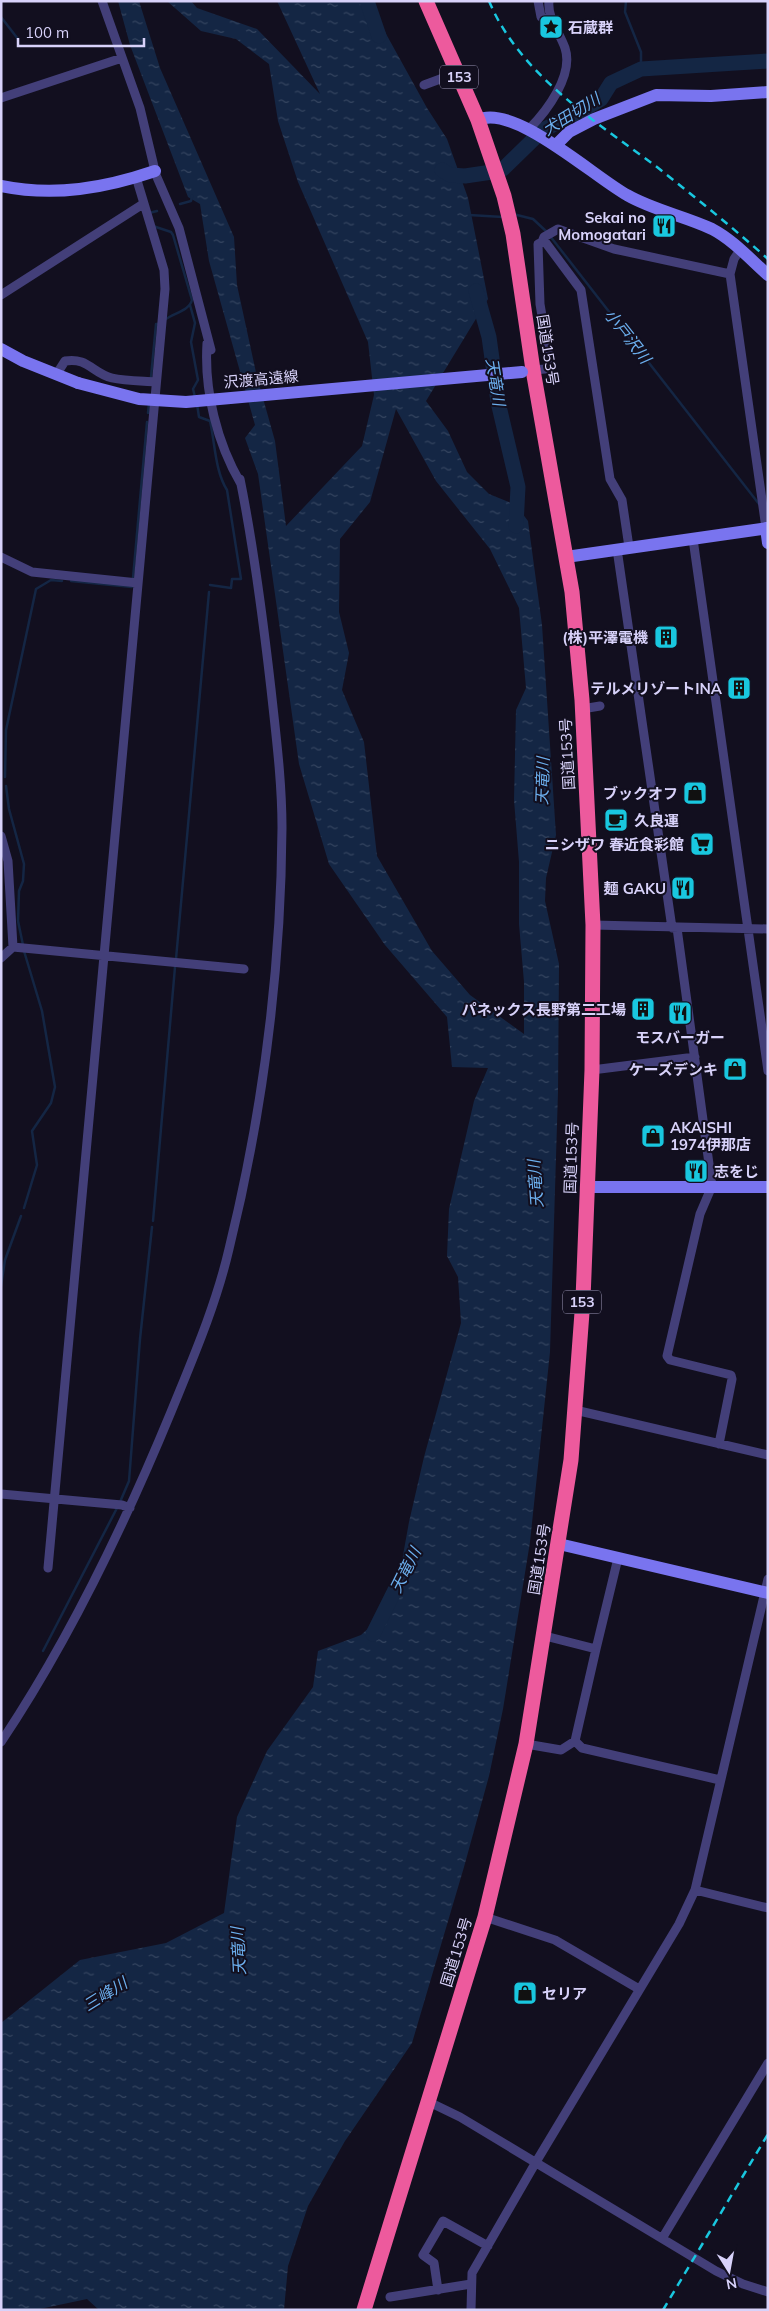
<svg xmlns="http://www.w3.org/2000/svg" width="769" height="2311" viewBox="0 0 769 2311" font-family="Mulish,'Noto Sans JP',sans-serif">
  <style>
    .water { fill: url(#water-ripples); fill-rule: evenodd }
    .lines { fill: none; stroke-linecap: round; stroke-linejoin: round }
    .stream { stroke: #142644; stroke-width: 2.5 }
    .river { stroke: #142644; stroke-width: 15 }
    .street { stroke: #433f79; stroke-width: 9 }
    .secondary { stroke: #7974ef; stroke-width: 12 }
    .highway { stroke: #ed5a9d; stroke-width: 15 }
    .rail { stroke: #19c7df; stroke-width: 2.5; stroke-dasharray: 8 6; stroke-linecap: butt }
    .secondary-bridge { stroke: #7974ef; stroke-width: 12 }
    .labels { text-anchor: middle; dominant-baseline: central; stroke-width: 4; stroke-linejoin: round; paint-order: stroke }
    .shield { fill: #120f1f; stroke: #9d98b8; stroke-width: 1 }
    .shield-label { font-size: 14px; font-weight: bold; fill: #d8d2fa }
    .poi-label { font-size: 15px; font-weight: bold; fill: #d8d2fa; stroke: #120f1f; text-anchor: end }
    .street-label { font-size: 15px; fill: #d8d2fa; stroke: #120f1f }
    .water-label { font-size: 16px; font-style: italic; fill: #6cafee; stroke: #120f1f }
  </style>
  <defs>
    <pattern id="water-ripples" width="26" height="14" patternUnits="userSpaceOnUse" patternTransform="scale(1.25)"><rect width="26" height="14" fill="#142644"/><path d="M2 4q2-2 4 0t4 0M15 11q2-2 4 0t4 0" fill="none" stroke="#354560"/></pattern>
  </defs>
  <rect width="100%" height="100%" fill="#120f1f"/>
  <path class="water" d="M118,1H139L160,68L234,237L237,285L257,377L275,441L286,526L362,446L374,395L368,342L298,182L278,121L269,64L236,39L201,31L167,1H191L197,8L257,29L320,94L277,1H359L385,32L427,108L447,139L468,198L488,299L426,401L448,431L467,472L489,494L516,505L528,521L542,625L556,835L546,878L545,901L559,964L558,1092L550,1352L530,1542L503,1709L489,1776L464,1867L412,2043L345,2141L308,2206L288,2266L284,2310H99L87,2299L35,2310H1V2023L80,1960L166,1943L224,1913L237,1817L267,1751L313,1687L318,1651L361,1635L383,1615L400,1572L409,1522L424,1457L461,1323L458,1277L447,1256L449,1209L474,1101L488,1068L452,1067L447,1017L385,945L329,864L299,764L258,474L245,438L255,425L209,261L200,204L188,197L130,45ZM396,409L436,481L490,549L519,608L526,688L516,710L514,800L519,862V924L524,982V1034L470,995L432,951L377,856L364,742L342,690L349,653L339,612L340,539L370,502Z"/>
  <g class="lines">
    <path class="stream" d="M626,1L625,12L641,52V69
      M1,17L18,39
      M180,204L191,201L192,196
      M149,213L157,211
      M513,214L533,219L547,232
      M469,215L503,217
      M153,226L171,232L173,235L192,300C189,311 174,313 166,319
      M550,236L759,504
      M190,305L195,323L191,342L198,380L193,389L195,397
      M151,377L156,324H158
      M197,404L199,417L210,421C215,443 215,471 227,490L241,579H232L231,588L210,585
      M148,413L149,404
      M133,578L147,422
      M71,581L132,587
      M5,777L6,730L36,589L51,580L62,581
      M6,786L9,809L24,864L23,881L19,891L18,921L23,945
      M176,959L209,592
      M24,1208L37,1165L32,1131L51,1103L55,1087L42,1011L24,951
      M153,1221L175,967
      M1,1286L5,1260L21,1216
      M1,1409V1420
      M120,1502L129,1481L140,1339L152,1227
      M43,1651L117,1508"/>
    <path class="river" d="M367,1L379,36
      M442,170L450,175L465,176L492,172L503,169L543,130L586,108L601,99L611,83L641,69L768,61
      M476,291L489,337L498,402L518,487L516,526
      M373,1634L395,1590"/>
    <path class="street" d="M102,1L140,108L156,175L179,228L211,350
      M538,1L541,17L554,22
      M424,85L451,75
      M1,98L122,58
      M529,129C547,111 574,75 565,48C560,33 547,18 549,1
      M542,242L544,237L558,229L614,249L730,274
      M740,250L734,259L730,274L766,528
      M1,295L143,204
      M207,343C204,391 217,443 241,484
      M533,370L545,369L550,364L540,304L538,244L542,242L546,243L581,290L610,479L622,500L629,547
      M56,375L65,361C88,357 92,373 112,378C125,381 141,381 155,382
      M693,539L768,1071
      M617,549L672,928
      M1,557L32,572L138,583
      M582,709L600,706
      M1,836L8,861L13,947
      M593,925L768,929
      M677,928L712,1186L700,1214L667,1356L670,1360L731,1375L732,1379L719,1444
      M1,958L13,947L244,969
      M592,1070L695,1057
      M575,1410L768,1455
      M1,1494L122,1505L130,1508
      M48,1568L165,289L164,270L136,177
      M545,1636L596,1649L575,1741
      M596,1649L618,1558
      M1,1742C70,1639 124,1526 171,1412C193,1358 216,1305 229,1249C263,1111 281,970 282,828C282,782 276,735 271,689C263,619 254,548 240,479
      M526,1744L561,1750L575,1741L582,1748L720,1780
      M695,1890L768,1908
      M485,1917L555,1940L639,1989
      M429,2102L460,2117L716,2271L743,2284L768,2292
      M663,2237L768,2063
      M438,2290L434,2263L423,2255L443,2221L488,2246
      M390,2297L471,2284
      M471,2310L472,2273L536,2162L679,1924L695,1890L768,1579"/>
    <path class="secondary" d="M478,120C514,103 594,177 627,195C653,210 684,216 712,229C733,240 750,259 768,275
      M556,145L569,132L594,119L656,95L711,96L768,92
      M1,186C55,197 105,188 155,171
      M1,349L23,361L78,383
      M766,528L768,543
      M566,557L768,528
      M588,1187H768
      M559,1544L768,1593"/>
    <path class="highway" d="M364,2310L485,1917L526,1744L571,1460L583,1299L592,1070L593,925L582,700L572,592L533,370L513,234L504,196L478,120L426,1"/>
    <path class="rail" d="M489,1C520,75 595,121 657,167C695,197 732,227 768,259
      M663,2310L768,2134"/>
    <path class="secondary-bridge" d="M78,383L139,399L186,402L522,372"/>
  </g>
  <defs>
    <g id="sight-square" transform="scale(1.25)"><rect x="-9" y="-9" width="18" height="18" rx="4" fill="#19c7df" stroke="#120f1f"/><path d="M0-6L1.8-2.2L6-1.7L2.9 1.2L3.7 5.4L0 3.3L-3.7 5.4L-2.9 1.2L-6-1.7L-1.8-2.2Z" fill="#111"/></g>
    <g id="restaurant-square" transform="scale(1.25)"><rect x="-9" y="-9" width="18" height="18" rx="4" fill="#19c7df" stroke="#120f1f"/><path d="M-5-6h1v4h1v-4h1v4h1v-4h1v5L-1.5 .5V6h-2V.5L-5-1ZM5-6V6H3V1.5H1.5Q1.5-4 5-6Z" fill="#111"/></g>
    <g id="building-square" transform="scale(1.25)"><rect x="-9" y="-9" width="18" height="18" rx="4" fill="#19c7df" stroke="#120f1f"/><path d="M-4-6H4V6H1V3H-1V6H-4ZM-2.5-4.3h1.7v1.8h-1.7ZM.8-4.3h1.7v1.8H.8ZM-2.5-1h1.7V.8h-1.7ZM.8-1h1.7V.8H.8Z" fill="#111"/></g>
    <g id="shop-square" transform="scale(1.25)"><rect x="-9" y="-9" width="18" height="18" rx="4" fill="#19c7df" stroke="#120f1f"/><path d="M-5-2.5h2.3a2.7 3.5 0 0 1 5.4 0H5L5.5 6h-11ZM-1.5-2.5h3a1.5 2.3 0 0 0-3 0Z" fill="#111"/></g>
    <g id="cafe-square" transform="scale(1.25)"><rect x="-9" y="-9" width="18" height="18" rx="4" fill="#19c7df" stroke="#120f1f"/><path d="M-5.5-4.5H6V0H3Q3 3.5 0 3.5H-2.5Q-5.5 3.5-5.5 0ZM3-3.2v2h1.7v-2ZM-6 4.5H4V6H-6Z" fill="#111"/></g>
    <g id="supermarket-square" transform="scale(1.25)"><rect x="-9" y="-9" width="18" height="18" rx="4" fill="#19c7df" stroke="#120f1f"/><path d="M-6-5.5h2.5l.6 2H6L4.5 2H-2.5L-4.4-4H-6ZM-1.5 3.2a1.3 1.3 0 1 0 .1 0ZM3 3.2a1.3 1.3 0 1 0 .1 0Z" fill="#111"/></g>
  </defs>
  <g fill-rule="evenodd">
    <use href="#sight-square" x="551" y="27"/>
    <use href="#restaurant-square" x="664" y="226"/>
    <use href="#building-square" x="666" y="637"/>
    <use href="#building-square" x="739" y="688"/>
    <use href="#shop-square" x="695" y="793"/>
    <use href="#cafe-square" x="616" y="820"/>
    <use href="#supermarket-square" x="702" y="844"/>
    <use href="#restaurant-square" x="683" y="888"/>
    <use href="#building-square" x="643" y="1009"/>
    <use href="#restaurant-square" x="680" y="1013"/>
    <use href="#shop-square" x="735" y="1069"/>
    <use href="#shop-square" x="653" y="1136"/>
    <use href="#restaurant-square" x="696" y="1171"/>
    <use href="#shop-square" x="525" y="1993"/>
  </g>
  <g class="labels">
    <g class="shield">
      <rect x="440" y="65.5" width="38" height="23" rx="4"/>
      <rect x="563" y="1290.5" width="38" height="23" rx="4"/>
    </g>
    <g class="shield-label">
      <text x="459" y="77">153</text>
      <text x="582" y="1302">153</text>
    </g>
    <g class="poi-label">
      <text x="568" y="27" text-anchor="start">石蔵群</text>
      <text x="646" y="217">Sekai no<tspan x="646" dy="17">Momogatari</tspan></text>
      <text x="648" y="637">(株)平澤電機</text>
      <text x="722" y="688">テルメリゾートINA</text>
      <text x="678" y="793">ブックオフ</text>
      <text x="634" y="820" text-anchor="start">久良運</text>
      <text x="684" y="844">ニシザワ 春近食彩館</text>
      <text x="666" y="888">麺 GAKU</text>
      <text x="626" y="1009">パネックス長野第二工場</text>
      <text x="680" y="1037" text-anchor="middle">モスバーガー</text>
      <text x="718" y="1069">ケーズデンキ</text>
      <text x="670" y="1127" text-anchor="start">AKAISHI<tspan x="670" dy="17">1974伊那店</tspan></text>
      <text x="714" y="1171" text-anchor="start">志をじ</text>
      <text x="542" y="1993" text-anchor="start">セリア</text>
    </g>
    <g class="street-label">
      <text transform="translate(548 350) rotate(81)">国道153号</text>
      <text transform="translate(261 379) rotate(-5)">沢渡高遠線</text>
      <text transform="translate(567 754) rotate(-93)">国道153号</text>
      <text transform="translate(571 1158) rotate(-88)">国道153号</text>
      <text transform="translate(539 1559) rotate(-81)">国道153号</text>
      <text transform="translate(456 1952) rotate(-73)">国道153号</text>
    </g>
    <g class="water-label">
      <text transform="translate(571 114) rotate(-32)">犬田切川</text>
      <text transform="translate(628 336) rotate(52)">小戸沢川</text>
      <text transform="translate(496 382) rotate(81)">天竜川</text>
      <text transform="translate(542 781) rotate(-88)">天竜川</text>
      <text transform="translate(535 1184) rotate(-94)">天竜川</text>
      <text transform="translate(405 1570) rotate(-63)">天竜川</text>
      <text transform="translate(238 1951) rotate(-93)">天竜川</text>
      <text transform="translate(105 1994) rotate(-32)">三峰川</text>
    </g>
  </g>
  <rect width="769" height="2311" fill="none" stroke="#d8d2fa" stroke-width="5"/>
  <g transform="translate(729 2271) rotate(169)" stroke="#120f1f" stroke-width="4" paint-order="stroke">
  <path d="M0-4L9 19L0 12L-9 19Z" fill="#d8d2fa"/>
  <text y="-8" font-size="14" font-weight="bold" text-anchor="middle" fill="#d8d2fa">N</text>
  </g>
  <path d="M18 38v8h126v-8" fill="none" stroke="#d8d2fa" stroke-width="2.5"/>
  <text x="25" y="38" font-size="15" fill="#d8d2fa" stroke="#120f1f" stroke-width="4" paint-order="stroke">100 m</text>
</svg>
